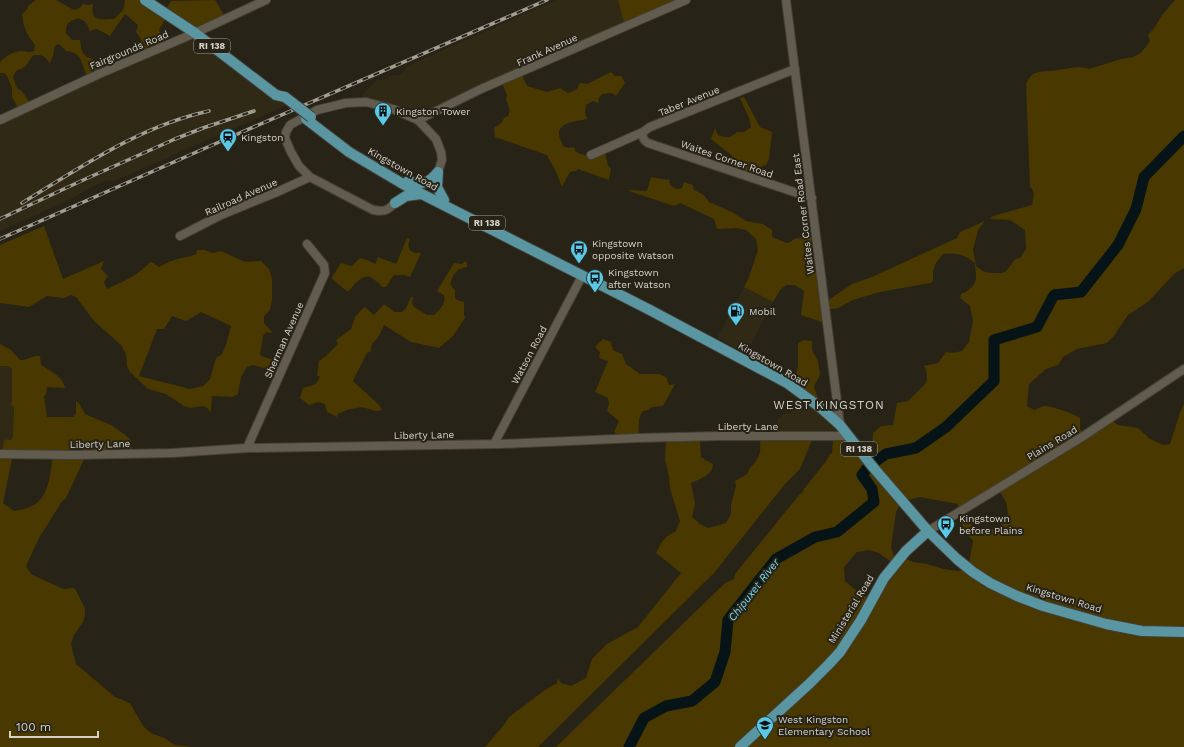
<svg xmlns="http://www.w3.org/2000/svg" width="1184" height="747" viewBox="0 0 1184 747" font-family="'Work Sans',sans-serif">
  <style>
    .built { fill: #302916 }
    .green { fill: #493800; fill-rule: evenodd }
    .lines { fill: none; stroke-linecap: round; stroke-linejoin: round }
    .river { stroke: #061317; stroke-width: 11 }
    .minor-casing { stroke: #433f37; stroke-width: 10 }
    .major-casing { stroke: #433f37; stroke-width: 12 }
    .minor { stroke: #615c4e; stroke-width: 8 }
    .major { stroke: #5996a2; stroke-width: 10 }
    .rail-casing { stroke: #a19e94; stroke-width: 3.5 }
    .rail { stroke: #272317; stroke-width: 2; stroke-dasharray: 6; stroke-linecap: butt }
    .major-bridge-casing { stroke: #433f37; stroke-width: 12; stroke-linecap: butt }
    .major-bridge { stroke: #5996a2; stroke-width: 10 }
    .labels { text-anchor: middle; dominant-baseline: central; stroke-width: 4; stroke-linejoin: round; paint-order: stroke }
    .shield { fill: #272317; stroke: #a19e94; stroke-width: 1 }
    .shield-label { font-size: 9px; font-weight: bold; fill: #d5d2ca }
    .street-label { font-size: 10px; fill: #d5d2ca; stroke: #272317 }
    .poi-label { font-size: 10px; fill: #d5d2ca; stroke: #272317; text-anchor: start }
    .water-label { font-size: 11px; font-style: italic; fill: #75ddfb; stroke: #272317 }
    .quarter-label { font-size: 12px; letter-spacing: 1px; fill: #d5d2ca; stroke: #272317 }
  </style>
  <rect width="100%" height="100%" fill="#272317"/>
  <path class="built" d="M556,0H618L625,26L427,115L409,117L367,104L362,95L374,82L377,80L385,79L393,75H401L407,66Z
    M191,34L289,104L117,180L104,181L67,201L0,231V119Z
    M744,287L773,302L746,353L717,338Z
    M0,366H8L12,368V398L11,405L14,407L13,436L2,453H0Z
    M801,395L831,422L847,440L775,438V431L778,418L788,413L791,414V406Z"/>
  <path class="green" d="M36,0H56L74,10L80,8L83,4L88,5L93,4C90,22 100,19 114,19L123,10L125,0H142L164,13L171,1L215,0L226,18L197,32L167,16L159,30L166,44L143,52L141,39L136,32L138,25L125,14L110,36L97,29L89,31C89,24 85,21 78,18C69,22 66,22 66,33L72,40H80C82,51 81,56 93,59L98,71L88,78C81,65 83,52 66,51L60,45L57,44C52,51 55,49 53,56C52,59 50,60 50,64C45,56 44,55 34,55C25,63 31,66 16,71L13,77L17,88L22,91L31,105L19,110L12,97V88L7,76L4,73H0V62C5,57 13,51 21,51C26,51 28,53 34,51L35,45C26,33 24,29 22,14L27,9L29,5Z
    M618,0H685L625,26Z
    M1175,0H1184V268L1174,274L1149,301L1128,315L1113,337L1107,343L1077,349L1063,357L1058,365L1046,369L1029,384L1027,406L1034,410C1037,409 1040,407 1043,406C1050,405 1074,414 1080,418V429L1084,434L1109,419L1118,425L1138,428L1150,439L1163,445L1170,444L1180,412L1184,404V747H556L725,583L734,579L735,574L799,495L802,493L804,489L826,461L830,454L832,453L833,440H847L862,454L872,445L873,433L881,426L893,425L897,403L908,401L926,383C928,378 927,370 924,366L938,363L946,352L952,353L962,351L969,342L973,321L970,306L960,298L961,294C968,292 976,285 976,277C976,272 975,267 975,263C963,254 958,253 943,254L936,263L933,271V281L930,283L880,292L853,300L838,308L825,310V324L819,321L801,315L804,291L795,285H786L780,290L773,302L744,287L749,277L758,250L756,239L746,230L737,228L717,229L714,219L680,203L674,206L629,191V190L647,191L651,177L667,180L669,179L670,185L676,189L682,188L684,182L693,185L694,190L704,195L709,202L732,212L746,221L763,224L772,230V236L774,238L787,243L790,242L794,239L814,235L825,306L830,299L852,284L872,277L957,238L960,232L985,221L978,230L973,250L976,266L983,271L989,273H1002L1006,271L1015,259L1020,258L1026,249L1025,230L1010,220L990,219L993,216L1032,205C1033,198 1036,192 1030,187L1026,84C1028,81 1030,76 1033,74C1041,70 1049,72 1058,70C1068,69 1078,65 1089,69L1121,59L1133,57L1141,53L1150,41L1148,35L1155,27L1162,15ZM998,488L1006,502L1008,514L1000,526L993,529L979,530L969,523L961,510ZM920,497L958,504L960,520L965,531L973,541L969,563L967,568L958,571L944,569L927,564L913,562L901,557L894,556L891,547L896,512L900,505L904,501ZM869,550L879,553L894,564L869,598L858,592L845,581L844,567L857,552Z
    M611,72L615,76H621L625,83L616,96L612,93L602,94L599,98L598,103L593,101L586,105L585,112L587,119C579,121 558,122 559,134C559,138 562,142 563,146L568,148L574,147L575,151C584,158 595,154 605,152L608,166L611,169L609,180L578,169L576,171L570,172L562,187L556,172L547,155L495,137L494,127C500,125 502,123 504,118L508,116L510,111L506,99L507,95L502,83L521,73L527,86L547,92L560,88L568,93C575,91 577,90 580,83L587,84Z
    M744,97L760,127C763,129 768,130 772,132L769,159L766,165L760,167L757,178L733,171L736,159L711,139L715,128L718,135C727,138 729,139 737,132H744L751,127L749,118L740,98Z
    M44,226L63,279L104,261L101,269L108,276L104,282L107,289C122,282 139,275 150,262L153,263L159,267C166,263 173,260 181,258C185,257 189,257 194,255C197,254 196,253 197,250H205L212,253L221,251L245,262L261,261L269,269L272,279V300L270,310L264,316V323L273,333H272L266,332L263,336L260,355L264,357L284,363L280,373L253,365L247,367L241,377L238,394L232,397L212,396L211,412L206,407L202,406L191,408L184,406L166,394L148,389L130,372L127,366L126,354L121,345L94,321L76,297L71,295L64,298L47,296L29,307L0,303V245ZM201,312L231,326L226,345L222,354L216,358L210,379L203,386L190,389L139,376L157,329H164L172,316L186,321Z
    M407,238L410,239C406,248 410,254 421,253L410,277L405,275H394L386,287H382L381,285C378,283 374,279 370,277C362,274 353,286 348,292L332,279V277L341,263L352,266L360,258L367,260L375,264L378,257L396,264Z
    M465,261L467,263V267C456,269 453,274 450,284L455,290V298L457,300L464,302V314L465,318L453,336L439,348L411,342L384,325C382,329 381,333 378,337C374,343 371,342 371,351L367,353L353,381L379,405L382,410L376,411L362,407L347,410L338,414L337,417L327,412L325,404L318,402L309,405L300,398L303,388L316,384L320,377L317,375L319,361L326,356L338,344L336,340L351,329L355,317L363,308L365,307L374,315L384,304L395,312H402L406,308L411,297H413L412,303L414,307L427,315H434C440,309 446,304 444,295L437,291L454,263L462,264Z
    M603,339L611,342L613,350L622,354L626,364L640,374H659L666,377L669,385L675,384L663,406L652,407L648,410L643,411C637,418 639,430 639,439H623L614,432L619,421L607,411L609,404L608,398L595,392L608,361L599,358L600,352L595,347Z
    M804,340L812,341V350L818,361L820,374L814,387L818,398L817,407L792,389L798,366V343Z
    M0,344L11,350L20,360H24L35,356H40L41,365C50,371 63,376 65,388L47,387L46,395L44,396L47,417H73L76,413V401L79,403L85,414L113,426L129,438L131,441L132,453L86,455L66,498L61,503L39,538L26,566L31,574L63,589L73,588L76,590L85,609V615L83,622L74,635L71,644L76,664L115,697L130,703L143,726L151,733L164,738L175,745L193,747H0V453L2,452L4,440L5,441L6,439L9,440H11L13,436L14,407L11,405L12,398V369L8,366H0ZM13,454L53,455C50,473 50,499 30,507C25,509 19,510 14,511L3,503Z
    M760,438H813L800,469L785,484L714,573L538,747H485L503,726L509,717L545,690L557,683L558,678L561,683L571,686L586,678L592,659L607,644L638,627L681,573L656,553C661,542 665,536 676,531L680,521L670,489L669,476L665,460L666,439H700L701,457L707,461L713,464C713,475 700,479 691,483L695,503L692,517L700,524L708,528L726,523L731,514V505L736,486L735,481L747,474C750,466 756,463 759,455C761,450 760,444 760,438Z"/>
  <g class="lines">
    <path class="river" d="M876,461L886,454L916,448L946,427L994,381V340L1037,327L1054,295L1081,292L1118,245L1136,209L1144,177L1184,136
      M629,747L644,718L666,706L692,701L715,682L725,652L728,620L776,559L815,537L837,532L874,502L872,489L862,475L868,467"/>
    <g class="minor-casing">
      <path id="minor" d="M786,0L840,425
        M0,120L99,74L195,33L266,0
        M418,120L481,89L686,0
        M643,132C642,137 643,140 648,143L812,198
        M591,155L643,132L650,127L795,69
        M395,203C387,211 384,212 373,210L310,177L299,166L291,152L285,138L286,132L290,125L317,110L346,103L366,102L393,109L418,120L436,139L441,152L442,160L438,172
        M180,236L221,215L277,192L310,177
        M494,444L582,276
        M247,448L325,273L324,265L307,244
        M0,454L73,455L172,453L247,448L500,444L637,438L720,436H848
        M928,531L1082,437L1184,369"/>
    </g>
    <g class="major-casing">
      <path id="major" d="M145,0L195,33L276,95
        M306,119L349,152L408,187L648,309L787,383L821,408L840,425L872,466L928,531L957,559L973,572L990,583L1017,596L1043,606L1106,624L1142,631L1184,632
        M438,172L437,187L444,200
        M408,181C423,185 428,184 438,172
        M395,203L406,196L421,194
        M740,747L809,684L829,664L840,652L861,620L884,578L906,551L928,531"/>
    </g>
    <use href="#minor" class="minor"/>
    <use href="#major" class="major"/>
    <g class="rail-casing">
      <path id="rail" d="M22,203C81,167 140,126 209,111
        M0,219L81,181L175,139L203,128L254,111
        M0,239L226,139L547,0"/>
    </g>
    <use href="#rail" class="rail"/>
    <g class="major-bridge-casing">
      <path id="major-bridge" d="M276,95L285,97L311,117"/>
    </g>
    <use href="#major-bridge" class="major-bridge"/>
  </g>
  <defs>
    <g id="building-pin" transform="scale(0.9)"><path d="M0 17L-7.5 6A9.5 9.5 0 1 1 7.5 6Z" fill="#5bc8e6" stroke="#272317"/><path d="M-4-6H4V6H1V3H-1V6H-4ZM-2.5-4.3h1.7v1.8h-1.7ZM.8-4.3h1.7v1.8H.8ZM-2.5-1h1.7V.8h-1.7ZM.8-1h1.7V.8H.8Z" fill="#111"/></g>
    <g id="station-pin" transform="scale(0.9)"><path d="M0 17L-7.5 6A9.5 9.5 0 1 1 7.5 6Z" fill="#5bc8e6" stroke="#272317"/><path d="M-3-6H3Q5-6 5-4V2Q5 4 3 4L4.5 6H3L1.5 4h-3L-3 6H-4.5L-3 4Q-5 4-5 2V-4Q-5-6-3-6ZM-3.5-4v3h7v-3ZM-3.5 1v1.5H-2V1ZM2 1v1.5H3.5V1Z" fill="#111"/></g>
    <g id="bus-pin" transform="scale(0.9)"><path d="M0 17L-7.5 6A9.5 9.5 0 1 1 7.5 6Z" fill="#5bc8e6" stroke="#272317"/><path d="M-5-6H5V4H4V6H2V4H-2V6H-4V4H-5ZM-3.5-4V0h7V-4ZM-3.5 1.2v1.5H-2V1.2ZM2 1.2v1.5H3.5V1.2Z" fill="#111"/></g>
    <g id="fuel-pin" transform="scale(0.9)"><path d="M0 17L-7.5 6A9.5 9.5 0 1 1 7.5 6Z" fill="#5bc8e6" stroke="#272317"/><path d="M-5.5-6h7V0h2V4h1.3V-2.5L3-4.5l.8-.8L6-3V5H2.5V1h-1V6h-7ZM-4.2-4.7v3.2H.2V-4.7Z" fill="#111"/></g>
    <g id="school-pin" transform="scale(0.9)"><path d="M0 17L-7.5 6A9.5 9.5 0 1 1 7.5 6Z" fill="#5bc8e6" stroke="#272317"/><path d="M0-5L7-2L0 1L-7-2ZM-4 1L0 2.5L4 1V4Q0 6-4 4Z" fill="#111"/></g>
  </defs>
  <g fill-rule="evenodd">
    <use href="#building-pin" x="383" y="111"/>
    <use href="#station-pin" x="228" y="137"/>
    <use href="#bus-pin" x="579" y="249"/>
    <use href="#bus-pin" x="595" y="278"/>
    <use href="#fuel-pin" x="736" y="311"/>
    <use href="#bus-pin" x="946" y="524"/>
    <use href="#school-pin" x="765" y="725"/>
  </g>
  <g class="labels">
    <g class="shield">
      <rect x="194" y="39" width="36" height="14" rx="3"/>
      <rect x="469" y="216" width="36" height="14" rx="3"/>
      <rect x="841" y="442" width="36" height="14" rx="3"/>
    </g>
    <g class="shield-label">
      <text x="212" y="46">RI 138</text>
      <text x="487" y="223">RI 138</text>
      <text x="859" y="449">RI 138</text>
    </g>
    <g class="street-label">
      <text transform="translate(129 50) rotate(-23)">Fairgrounds Road</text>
      <text transform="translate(547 50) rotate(-24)">Frank Avenue</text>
      <text transform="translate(689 101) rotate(-22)">Taber Avenue</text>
      <text transform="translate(727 159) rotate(19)">Waites Corner Road</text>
      <text transform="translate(403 169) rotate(29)">Kingstown Road</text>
      <text transform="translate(241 197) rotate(-24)">Railroad Avenue</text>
      <text transform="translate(803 214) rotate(-97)">Waites Corner Road East</text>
      <text transform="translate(284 340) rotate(-66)">Sherman Avenue</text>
      <text transform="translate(529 355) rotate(-62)">Watson Road</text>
      <text transform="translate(773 364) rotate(30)">Kingstown Road</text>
      <text x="748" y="426">Liberty Lane</text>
      <text transform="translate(424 435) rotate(-1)">Liberty Lane</text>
      <text transform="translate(1052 443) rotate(-31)">Plains Road</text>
      <text transform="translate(100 444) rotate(-1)">Liberty Lane</text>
      <text transform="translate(1064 598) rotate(17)">Kingstown Road</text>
      <text transform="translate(851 609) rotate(-59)">Ministerial Road</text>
    </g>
    <g class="poi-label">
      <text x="396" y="111">Kingston Tower</text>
      <text x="241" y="137">Kingston</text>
      <text x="592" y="243">Kingstown<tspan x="592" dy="12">opposite Watson</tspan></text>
      <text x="608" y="272">Kingstown<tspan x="608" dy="12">after Watson</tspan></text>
      <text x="749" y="311">Mobil</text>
      <text x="959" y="518">Kingstown<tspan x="959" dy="12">before Plains</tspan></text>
      <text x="778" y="719">West Kingston<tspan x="778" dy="12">Elementary School</tspan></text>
    </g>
    <g class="water-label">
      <text transform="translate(754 590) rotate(-52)">Chipuxet River</text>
    </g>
    <g class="quarter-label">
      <text x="829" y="405">WEST KINGSTON</text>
    </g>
  </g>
  <path d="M10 731v6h88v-6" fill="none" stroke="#d5d2ca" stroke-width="2"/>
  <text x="16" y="731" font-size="12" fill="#d5d2ca" stroke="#272317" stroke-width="3" paint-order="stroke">100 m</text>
</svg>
